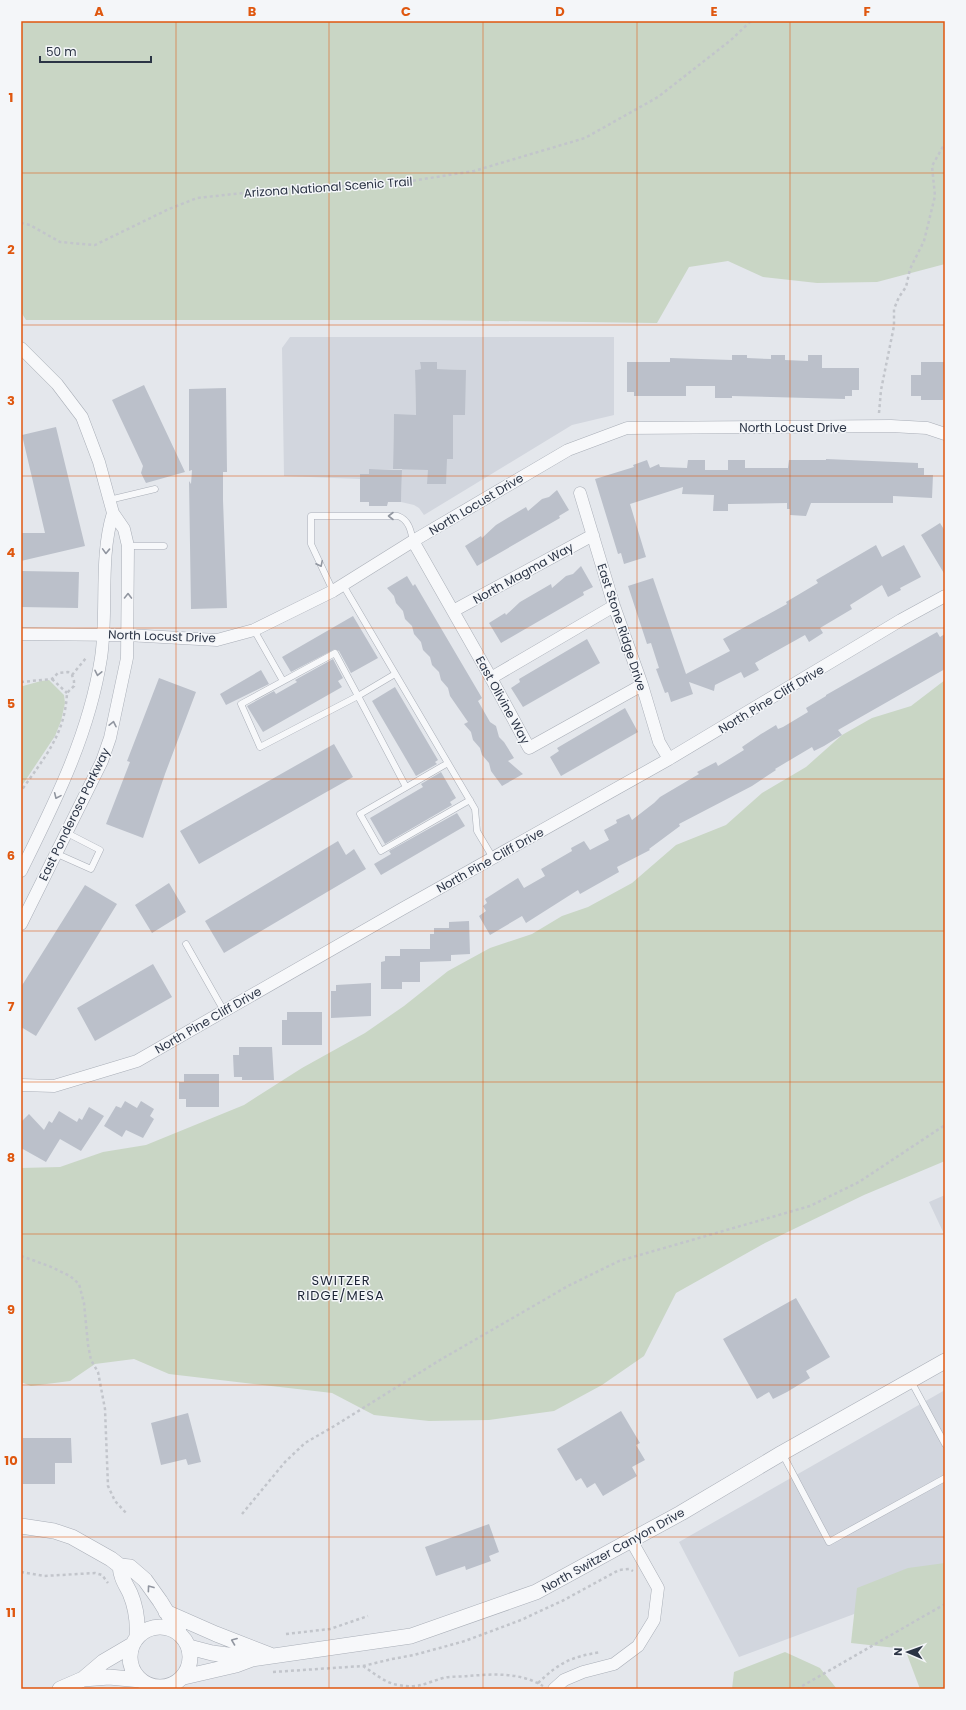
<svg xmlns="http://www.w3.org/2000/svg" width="966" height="1710" viewBox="0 0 966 1710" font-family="Poppins,sans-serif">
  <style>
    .built { fill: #d2d6de }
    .green { fill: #c9d6c5 }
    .building { fill: #bbc0ca }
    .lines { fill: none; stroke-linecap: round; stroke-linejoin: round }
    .service-casing { stroke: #a9aeb7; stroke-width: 7 }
    .minor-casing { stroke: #a9aeb7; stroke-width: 13 }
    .tertiary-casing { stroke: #a9aeb7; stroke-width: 16 }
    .path { stroke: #c2c5cb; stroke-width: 2.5; stroke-dasharray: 3 3; stroke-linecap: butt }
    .service { stroke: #f7f8fa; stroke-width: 6 }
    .minor { stroke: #f7f8fa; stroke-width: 12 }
    .tertiary { stroke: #f7f8fa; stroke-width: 15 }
    .oneway { stroke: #9196a0 }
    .grid { fill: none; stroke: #df570f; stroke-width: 1; stroke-opacity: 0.55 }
    .labels { text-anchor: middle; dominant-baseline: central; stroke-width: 3; stroke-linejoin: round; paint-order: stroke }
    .street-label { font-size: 12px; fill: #2b3445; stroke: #f4f6f9 }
    .neighbourhood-label { font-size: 13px; letter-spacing: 1px; fill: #1d2536; stroke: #f4f6f9 }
    .neatline { fill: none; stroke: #df570f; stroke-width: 1.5 }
    .grid-label { font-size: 13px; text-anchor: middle; font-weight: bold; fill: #df570f }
  </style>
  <rect width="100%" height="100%" fill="#e4e7ec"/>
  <path class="built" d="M290,337H614V415L572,425L424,515L419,508L414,505L401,502L402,469L444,459H453V445L444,419L465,370L437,369V362H420L421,369L415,370L416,415H394L393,469H369V474H360V479L284,476L282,348Z
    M945,1195V1236L929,1202Z
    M945,1390V1580L739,1657L679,1542Z"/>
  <path class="green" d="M21,21H945V264L877,282L817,283L763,277L728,261L689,267L657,323L420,320H26L21,312Z
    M49,680L64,695L65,703L61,721L55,736L21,787V685L23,686L41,681Z
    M945,680V1161L864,1195L765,1243L676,1293L644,1356L602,1385L554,1411L489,1420L429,1421L374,1415L332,1393L169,1374L134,1359L95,1364L70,1381L31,1386L21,1382V1168L60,1167L103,1152L146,1145L244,1105L302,1068L365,1033L404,1006L448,971L490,948L532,934L562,916L588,907L632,883L676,845L726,825L762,793L806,767L842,735L872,718L911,706Z
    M945,1563V1689H920L905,1649L851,1643L857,1588L908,1568Z
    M785,1652L820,1668L837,1689H732L734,1672Z"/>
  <path class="building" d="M732,355H747V358L771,359V355H785V360L808,361V355H822V368H859V390H852V396H845V399L732,396V398H715V386H686V396H634V392H627V362H670V358L732,360Z
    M420,362H437V369L466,370L465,415H453V459H447L446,484H427L428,470L393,469L394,414L416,415L415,370L421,369Z
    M921,362H944L943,400H921V396H911V375H921Z
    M144,385L185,472L146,483L141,473L143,466L112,400Z
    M226,388L227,472H223V500L227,608L191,609L189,481L191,484L192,470L189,471V389Z
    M56,427L85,546L21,561V533H45L22,435Z
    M826,459L918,463V468H924V475H933L932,498L893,496V503H811L806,516L790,515V509H787V503L728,504V511H713L714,495L682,494L683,487L630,504L646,557L624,564L621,553L618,554L595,479L634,467L633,465L647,460L650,468L659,464L660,467L687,468L688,460H705V470H728V460H745V468H788L789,460H826Z
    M369,469L402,470L401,502H388L387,506H369V502H360V474H369Z
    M557,490L569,510L559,516L560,518L477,566L465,546L481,536L482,538L496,525L526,507L528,511L542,499L549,497Z
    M940,523L945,531V575L921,535Z
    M876,545L882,557L904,545L921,577L900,588L901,590L888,597L882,585L850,605L852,609L820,628L823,633L809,642L805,635L755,663L759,670L744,678L741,672L715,685L714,691L689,682L693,694L671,702L668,692L665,693L656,669L659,668L651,643L647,644L628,586L653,578L686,674L730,651L723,639L787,604L786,602L818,583L816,580Z
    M581,566L593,587L583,592L584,595L501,643L489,623L505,613L506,615L520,602L551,584L552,588L566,576L573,574Z
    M21,571L79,572L78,608L21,607Z
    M407,576L413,586L415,584L482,698L478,701L490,722L496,726L499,737L504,742L514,758L508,761L523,774L502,786L491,771L489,763L482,755L480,748L473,740L471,732L464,724L468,722L450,696L448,688L441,680L439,672L432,665L430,657L423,650L421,642L414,634L412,626L405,619L403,611L396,603L394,596L387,588Z
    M353,616L378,658L351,673L339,651L335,649L291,672L282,657Z
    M937,632L940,637L945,634V669L838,730L842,735L824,746L814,751L812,747L775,769L776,770L752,786L679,824L680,826L649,849L650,850L617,867L619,872L580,894L578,890L526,923L522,916L490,935L479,916L486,911L483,906L487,903L485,899L518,878L524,888L545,876L541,869L572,851L571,848L584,841L590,850L609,840L604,830L617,823L616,820L629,814L632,820L654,803L660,797L699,774L697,772L716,762L718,766L744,750L742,747L761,734L776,725L778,729L783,727L808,712L806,708L826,696V695Z
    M587,639L600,663L523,707L511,688L520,682L519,679Z
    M333,659L343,678L338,681L342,687L263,732L247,706L274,691L276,694L297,682L295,680Z
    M261,670L269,684L226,705L220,694Z
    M159,678L196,692L165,774L143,838L106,824L130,762L127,761Z
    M395,687L438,760L435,762L437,764L416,776L372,701Z
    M625,708L638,732L561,776L550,757L559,751L557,748Z
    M334,744L353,777L199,864L180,831Z
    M441,772L456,798L450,802L452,805L385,844L370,818L423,787L421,784Z
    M457,813L465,826L381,875L374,864L391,854L389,851Z
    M338,841L346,855L354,849L366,869L224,953L205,921Z
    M169,883L186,912L152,933L135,905Z
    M85,885L117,904L36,1036L21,1027V987Z
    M469,921L470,954L451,955V961L420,962V982H402V989H381V962L385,961V956H400V949H430V934H434V928H449V922Z
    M153,964L172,997L95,1041L77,1008Z
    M371,983V1016L331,1018V991H336V985Z
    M287,1012H322V1045H282V1020H287Z
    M239,1047H272L274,1080H242V1077H234L233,1055H239Z
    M184,1074H219V1107H186V1099H179V1082H184Z
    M125,1101L137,1108L141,1101L154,1109L150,1116L154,1119L143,1138L126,1130L122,1137L104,1126L116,1106L121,1108Z
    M89,1107L104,1116L81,1151L60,1139L46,1162L21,1148V1122L29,1114L44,1130L49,1121L52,1123L59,1111L77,1122L79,1118L82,1120Z
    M796,1298L830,1357L806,1371L810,1378L787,1392L773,1399L769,1392L757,1399L723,1339Z
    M621,1411L640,1443L636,1445L645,1460L632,1467L637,1476L603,1496L595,1483L587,1488L581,1478L576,1481L557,1449Z
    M188,1413L201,1462L188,1465L186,1459L161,1465L151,1423Z
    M23,1438H71L72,1463H55V1484H23Z
    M489,1524L499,1552L489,1556L491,1561L466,1570L465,1566L436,1576L425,1547Z"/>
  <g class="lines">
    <g class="service-casing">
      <path id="service" d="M109,500L155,489
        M128,546H164
        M343,585L475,809L477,831L493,858
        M333,591L311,544V516H398C409,520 411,531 413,541
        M254,630L283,681
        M335,653L358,696L260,747L241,704Z
        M395,674L358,696L406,787
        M448,763L360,814L381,851L470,800
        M55,853L91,869L100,850L65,832
        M186,944L224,1011
        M911,1381L945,1444
        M782,1453L829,1542L945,1478"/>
    </g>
    <g class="minor-casing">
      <path id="minor" d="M21,348L57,384L82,417L99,462L113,513L124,529L128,546L127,658L110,738L102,761L21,924
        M580,493L614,606L642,685L659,742L669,759
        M413,541L491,678L529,748L642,685
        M453,611L593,535
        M21,634L127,635L217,640L254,630L333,591L413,541L568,450L627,428L891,426L927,428L945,434
        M491,678L614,606
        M21,871C55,802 89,735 101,658C108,611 99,558 113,513
        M21,1085L54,1086L137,1061L402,909L669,759L901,620L945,596
        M162,1689L163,1687
        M554,1689L564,1680L583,1672L614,1664L638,1646L654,1620L658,1588L631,1540"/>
    </g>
    <g class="tertiary-casing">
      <path id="tertiary" d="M21,1526L54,1531L72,1537L111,1559L120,1566L130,1567L145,1580L160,1601L179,1632
        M120,1566C121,1578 125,1583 130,1593C136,1607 138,1622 137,1637
        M166,1612L216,1634L270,1655
        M130 1657a30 30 0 1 1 60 0a30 30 0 1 1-60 0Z
        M189,1647L212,1653L251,1658
        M184,1677L236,1665L252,1659L411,1636L536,1592L681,1513L782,1453L945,1361
        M83,1679L109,1677L141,1680
        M60,1689L83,1679L103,1662L132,1645"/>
    </g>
    <path class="path" d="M21,223L30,225L60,242L95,245L169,209L197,198L271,190L392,184L474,171L585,138L658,97L731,40L751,21
      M879,413L881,390L894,326V309L899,297L906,287L910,269L924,241L935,196L932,166L945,143
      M72,675L86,658
      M52,679L67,693
      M21,682L52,679L58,673L68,672L72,675L74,681V686L67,693C65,735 44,758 21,791
      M21,1256L49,1266L70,1276L79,1284L84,1303L88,1345L91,1360L98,1372L105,1409L108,1486L115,1501L127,1514
      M242,1514L285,1462L305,1443L336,1425L440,1360L568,1286L619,1261L810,1206L859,1182L945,1125
      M21,1572L44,1576L95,1573L102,1575L108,1583
      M286,1634L330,1629L368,1616
      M363,1666C374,1673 385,1683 398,1685C419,1689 425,1683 443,1678C451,1676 460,1677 468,1676C493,1674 520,1672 543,1686
      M273,1672L363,1666L392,1659L414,1655L465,1641L521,1620L564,1600L619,1570L629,1569L633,1571
      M538,1683C560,1662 571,1657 601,1652
      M797,1689L945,1604"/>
    <use href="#service" class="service"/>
    <use href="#minor" class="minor"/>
    <use href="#tertiary" class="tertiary"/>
  </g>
  <defs><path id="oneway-chevron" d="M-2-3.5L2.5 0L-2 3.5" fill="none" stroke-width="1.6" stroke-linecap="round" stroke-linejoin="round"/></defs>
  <g class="oneway">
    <use href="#oneway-chevron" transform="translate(391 516) rotate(180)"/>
    <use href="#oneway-chevron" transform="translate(106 551) rotate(92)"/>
    <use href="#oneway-chevron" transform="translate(320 564) rotate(64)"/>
    <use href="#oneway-chevron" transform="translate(128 596) rotate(-89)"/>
    <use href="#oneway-chevron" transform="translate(98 673) rotate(102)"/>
    <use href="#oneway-chevron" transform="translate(113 724) rotate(-78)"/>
    <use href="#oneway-chevron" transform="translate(57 796) rotate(114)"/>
    <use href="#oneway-chevron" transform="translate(150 1588) rotate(-126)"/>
    <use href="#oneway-chevron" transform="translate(234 1641) rotate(-159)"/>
  </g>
  <path class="grid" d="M176,21V1689M329,21V1689M483,21V1689M637,21V1689M790,21V1689M21,173H945M21,325H945M21,476H945M21,628H945M21,779H945M21,931H945M21,1082H945M21,1234H945M21,1385H945M21,1537H945"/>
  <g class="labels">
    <g class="street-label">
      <text transform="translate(328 187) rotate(-4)">Arizona National Scenic Trail</text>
      <text x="793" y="427">North Locust Drive</text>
      <text transform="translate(476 504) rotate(-31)">North Locust Drive</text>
      <text transform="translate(523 573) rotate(-29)">North Magma Way</text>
      <text transform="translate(622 627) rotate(72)">East Stone Ridge Drive</text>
      <text transform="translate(162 636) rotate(2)">North Locust Drive</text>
      <text transform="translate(771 699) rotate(-31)">North Pine Cliff Drive</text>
      <text transform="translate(503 700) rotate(61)">East Olivine Way</text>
      <text transform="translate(74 814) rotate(-64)">East Ponderosa Parkway</text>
      <text transform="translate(490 860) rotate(-29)">North Pine Cliff Drive</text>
      <text transform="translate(208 1020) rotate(-30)">North Pine Cliff Drive</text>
      <text transform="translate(613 1550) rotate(-29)">North Switzer Canyon Drive</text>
    </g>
    <g class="neighbourhood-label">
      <text x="341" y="1280">SWITZER<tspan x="341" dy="15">RIDGE/MESA</tspan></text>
    </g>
  </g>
  <rect width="966" height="1710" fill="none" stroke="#f4f6f9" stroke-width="44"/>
  <g transform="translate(908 1652) rotate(272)" stroke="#f4f6f9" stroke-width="3" paint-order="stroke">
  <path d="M0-3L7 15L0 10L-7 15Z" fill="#2b3445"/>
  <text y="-6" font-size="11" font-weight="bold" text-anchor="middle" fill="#2b3445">N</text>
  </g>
  <path d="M40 56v6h111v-6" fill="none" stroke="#2b3445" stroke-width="2"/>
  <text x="46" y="56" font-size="12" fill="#2b3445" stroke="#f4f6f9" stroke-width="3" paint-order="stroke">50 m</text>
  <rect x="22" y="22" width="922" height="1666" class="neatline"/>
  <g class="grid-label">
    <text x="99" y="16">A</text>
    <text x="252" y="16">B</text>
    <text x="406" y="16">C</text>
    <text x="560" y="16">D</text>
    <text x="714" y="16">E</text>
    <text x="867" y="16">F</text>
    <text x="11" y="102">1</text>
    <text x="11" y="254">2</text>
    <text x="11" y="405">3</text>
    <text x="11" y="557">4</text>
    <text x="11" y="708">5</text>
    <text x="11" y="860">6</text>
    <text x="11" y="1011">7</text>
    <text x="11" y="1162">8</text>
    <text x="11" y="1314">9</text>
    <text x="11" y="1465">10</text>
    <text x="11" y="1617">11</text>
  </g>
</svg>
